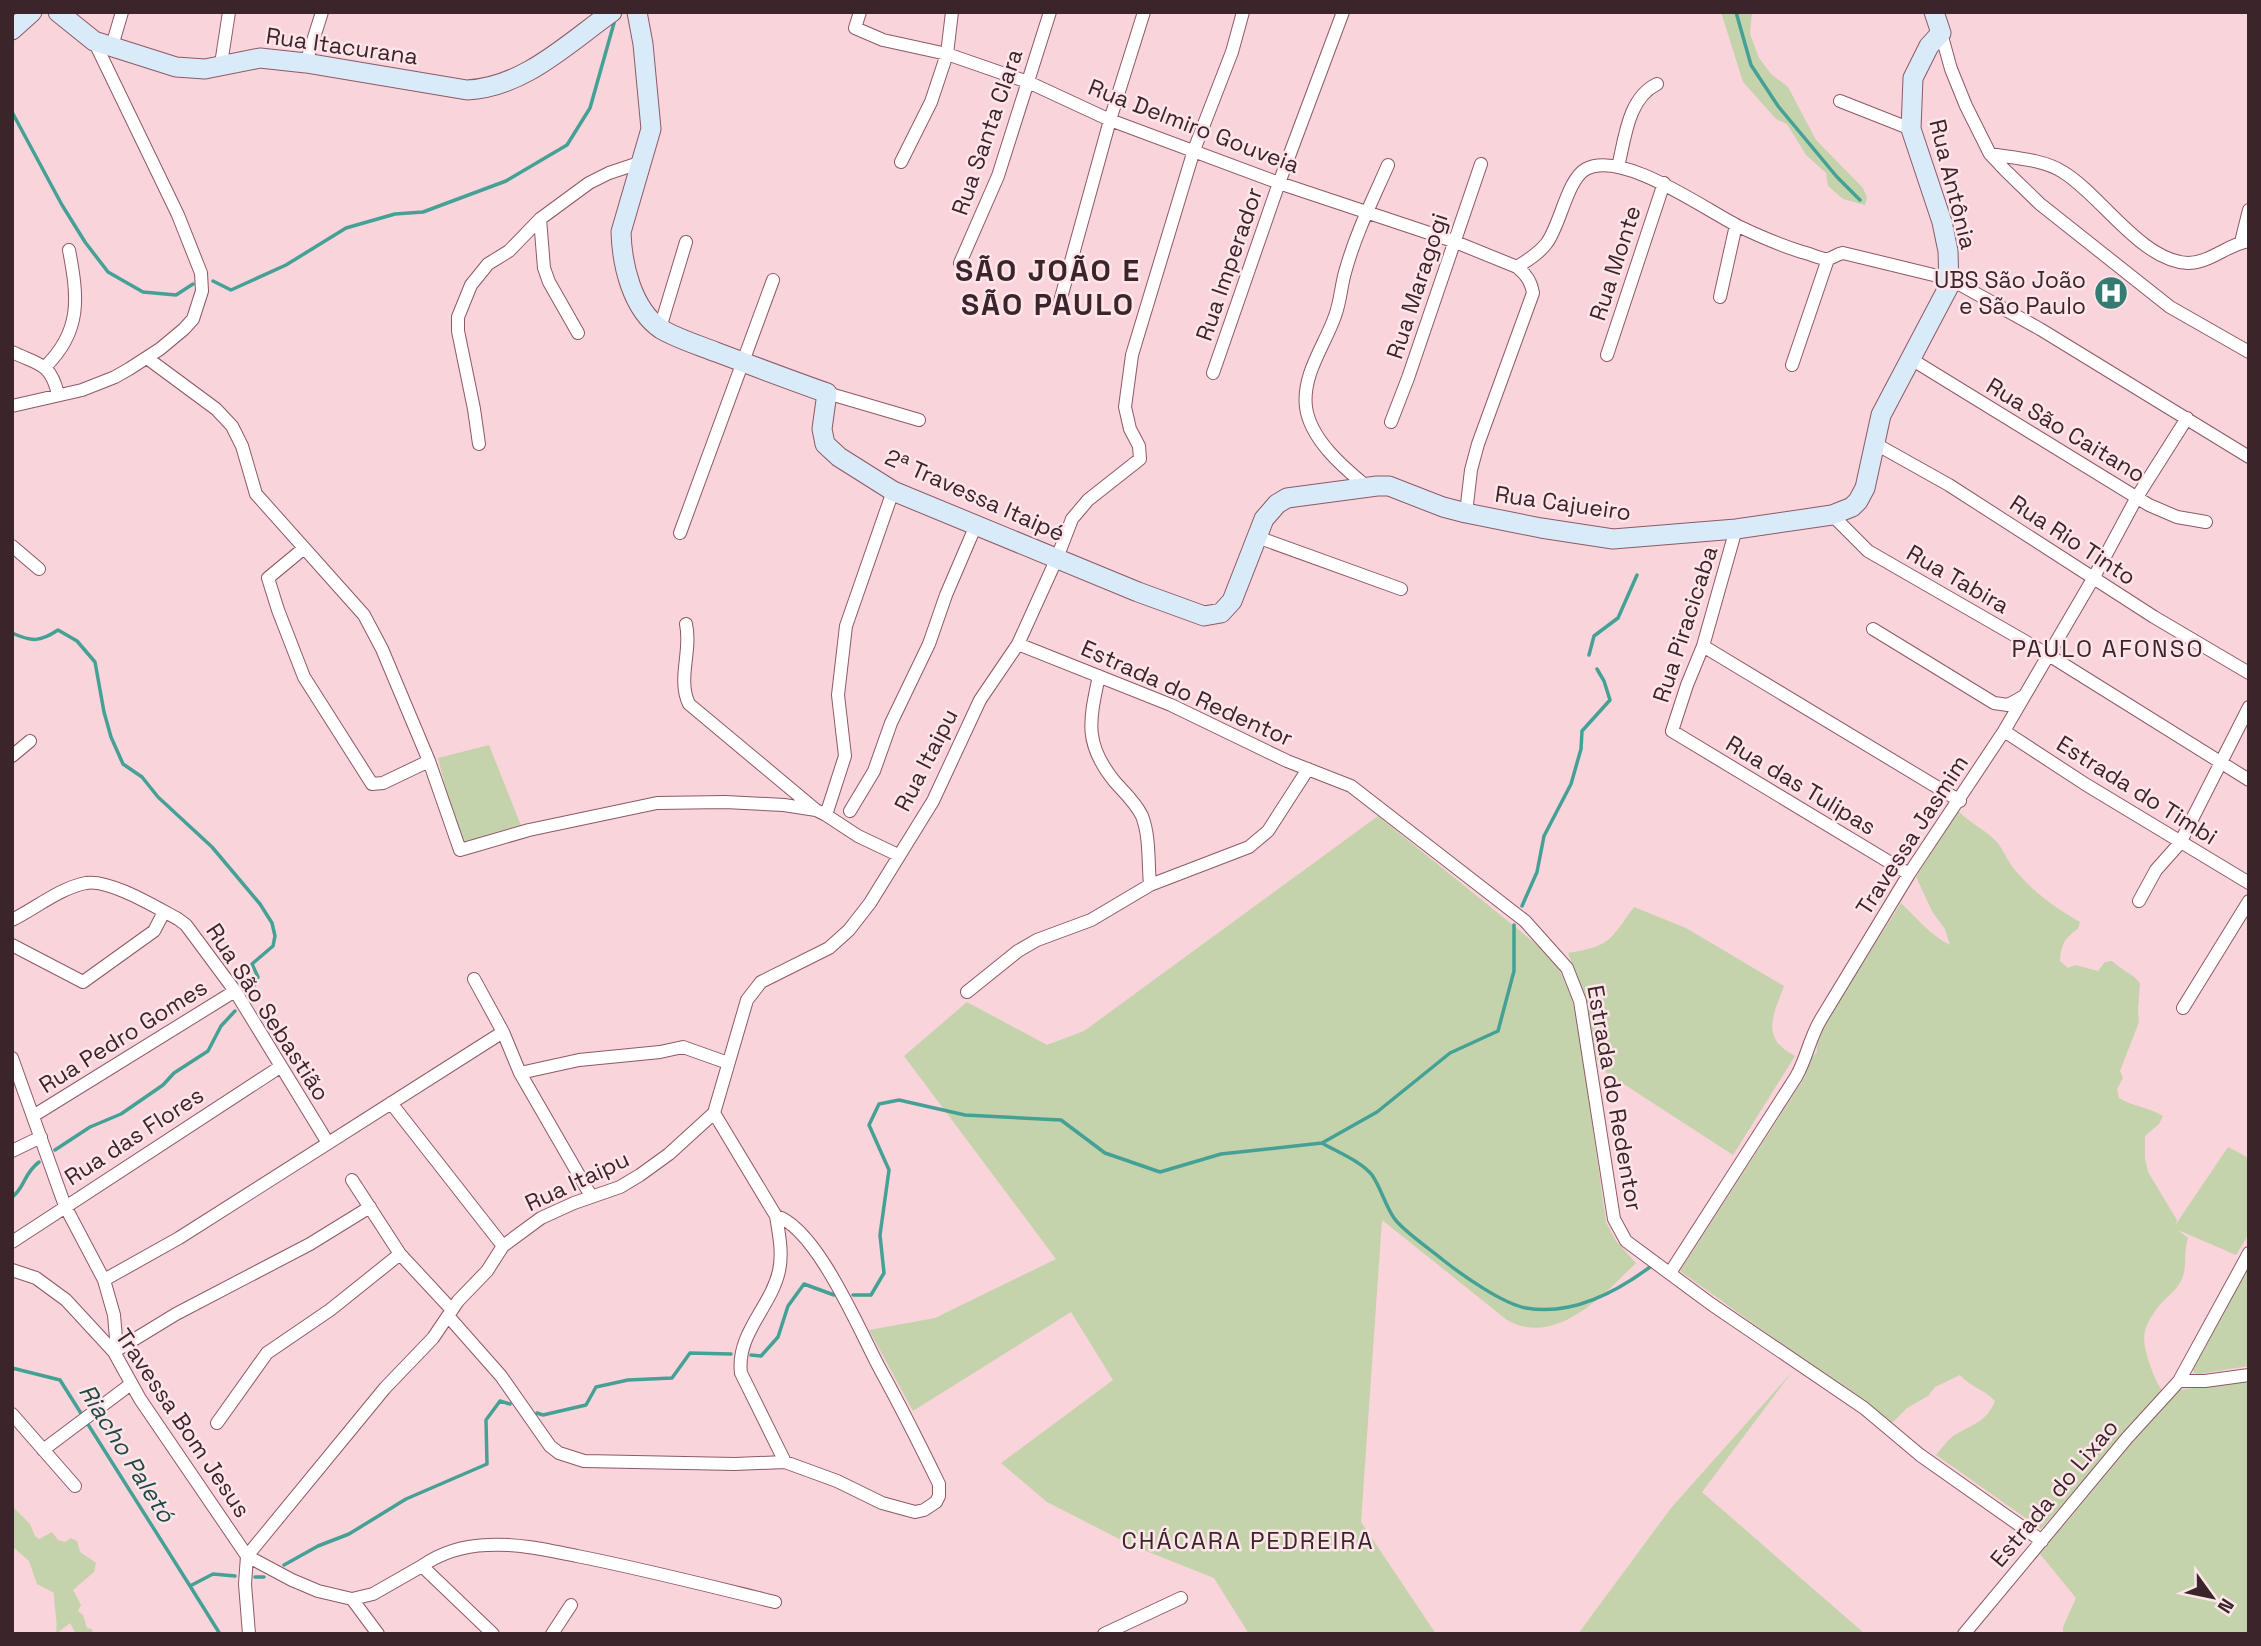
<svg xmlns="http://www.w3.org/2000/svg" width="2261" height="1646" viewBox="0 0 2261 1646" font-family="'Space Grotesk',sans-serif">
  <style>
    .green { fill: #c4d3ab }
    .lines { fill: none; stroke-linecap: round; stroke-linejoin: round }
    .stream { stroke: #45a196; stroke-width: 3.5 }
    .street-casing { stroke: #8e5966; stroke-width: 14 }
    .secondary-casing { stroke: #8e5966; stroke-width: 21 }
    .street { stroke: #fff; stroke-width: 12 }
    .secondary { stroke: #d9eaf8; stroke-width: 19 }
    .labels { text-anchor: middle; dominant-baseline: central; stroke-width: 5; stroke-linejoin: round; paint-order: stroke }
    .street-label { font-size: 23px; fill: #3b242a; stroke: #fee5ea }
    .poi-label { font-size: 23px; fill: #3b242a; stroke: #fee5ea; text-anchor: end }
    .neighbourhood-label { font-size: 24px; letter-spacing: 2px; fill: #3b242a; stroke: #fee5ea }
    .water-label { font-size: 24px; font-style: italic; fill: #204a44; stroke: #fee5ea }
    .district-label { font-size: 30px; font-weight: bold; letter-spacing: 2px; fill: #3b242a; stroke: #fee5ea }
  </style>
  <rect width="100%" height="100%" fill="#f9d4db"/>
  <path class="green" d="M1721,12H1752L1750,34L1759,58L1771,74L1788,87L1816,140L1863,188L1867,198L1865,205L1843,199L1835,192L1828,186L1826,173L1806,155L1787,124L1776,119L1743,82Z
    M489,745L522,828L461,847L438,758Z
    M1958,811C1970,823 1987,831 1997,842C2004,851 2008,862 2015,870C2033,892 2055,908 2080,922L2078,929C2065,937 2061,945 2060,961L2068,968L2075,965L2098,971L2105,962L2112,961C2121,970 2132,973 2140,983L2138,1010L2139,1022L2120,1071L2123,1078L2117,1089L2119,1098C2133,1107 2149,1107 2163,1116L2159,1124L2145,1136V1158L2148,1172L2177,1220L2176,1224L2228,1147L2249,1158V1234L2236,1255L2178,1230L2188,1238C2183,1253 2188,1267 2181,1281C2176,1291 2165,1298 2159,1306C2142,1328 2141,1337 2149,1362C2153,1374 2156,1382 2163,1392L2041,1529L1936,1455C1941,1449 1946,1442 1952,1437C1969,1425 1987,1423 1995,1401C1984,1389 1970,1387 1960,1375L1935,1387L1928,1396L1907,1408L1892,1423L1680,1271L1805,1077L1808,1061L1817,1052L1816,1037L1901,903C1917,918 1930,935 1950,945L1945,929L1933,913L1916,877Z
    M1378,816L1541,948L1559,969L1572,999L1581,1043L1606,1222L1616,1241L1636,1263C1604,1294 1556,1348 1507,1320L1382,1220L1361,1522L1436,1634H1249L1214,1578L1131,1545L1047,1502L1001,1463L1113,1380L1071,1312L913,1411L869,1330L935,1318L1056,1259L904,1056L967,1002L1047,1045L1084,1031Z
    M1634,907L1686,928L1784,986C1773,1016 1760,1038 1795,1056L1733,1155L1599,1068L1581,987L1568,953C1611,946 1609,941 1634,907Z
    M2249,1261V1366L2199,1374L2194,1373L2191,1366Z
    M1792,1372L1702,1492L1865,1634H1578L1671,1508Z
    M2249,1381V1634H2063V1627L2076,1598L2040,1554L2170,1397L2178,1390Z
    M12,1506L30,1524L35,1536L39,1539L52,1532L58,1540L65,1542L71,1538L77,1541L80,1552L96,1563L94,1572L73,1590L81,1605L78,1611L83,1615L87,1628L92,1629L93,1634H76L70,1623L56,1634C58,1620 54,1608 54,1593L37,1584L29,1561L12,1546Z"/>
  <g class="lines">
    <path class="stream" d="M1736,12L1751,65L1778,106L1837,177L1860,200
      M12,112L62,205L85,242L108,272L143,292L176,295L193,284
      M213,281L231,290L286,265L346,228L395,214L423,212L506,181L567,145L590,108L614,23
      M12,633C32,642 40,642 58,630L77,641L95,662L104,712L111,737L123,764L142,777L158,797L212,847L260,904L272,923L275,936L273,946L252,964L258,977L249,996
      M1589,655L1594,636L1618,618L1637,575
      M1522,906L1537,872L1544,836L1571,784L1581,749L1582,731L1610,700L1604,681L1597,669
      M1322,1143C1337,1152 1361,1161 1372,1175C1381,1188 1385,1205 1394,1218C1404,1232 1429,1248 1443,1260C1462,1275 1503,1304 1526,1308C1571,1316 1615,1293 1650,1267
      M55,1150L90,1127L121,1114L163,1085L174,1073L208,1051L221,1026L235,1011
      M12,1197C25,1188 23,1174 39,1162
      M853,1295H871L884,1273L880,1235L889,1170L869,1125L879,1104L899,1100L965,1115L1061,1120L1105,1153L1160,1172L1221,1154L1322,1143L1377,1112L1450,1053L1498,1031L1514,971V925
      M751,1355L761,1356L778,1337L788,1306L804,1284L834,1295
      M12,1368L60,1380L190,1586
      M537,1413L543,1415L586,1405L596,1387L628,1380L672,1378L690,1353L731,1354
      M284,1565L318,1546L349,1534L406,1499L487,1464L486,1420L500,1401L510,1404
      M255,1577H264
      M220,1634L190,1586L213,1574L235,1576"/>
    <g class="street-casing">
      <path id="street" d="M860,12L855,28L883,40L947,54L1028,82L1110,120L1279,183L1453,241L1517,267C1527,275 1531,282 1533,293L1478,444L1471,470L1466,513
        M1941,33L1951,69L1966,106L1990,154L2005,170L2040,204L2170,307L2249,352
        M112,46L122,12
        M306,63L322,12
        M221,64L229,12
        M1840,101L1911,129
        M1990,154C2013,158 2043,159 2063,172C2101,195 2141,261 2188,263C2210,263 2228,244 2249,241
        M901,162L931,102L947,54L952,12
        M1618,167C1625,138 1628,98 1657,84
        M540,219L544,268L549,282L578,333
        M2241,242L2249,210
        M960,263L998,176L1050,12
        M1517,267C1528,260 1538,254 1546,244C1560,227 1567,179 1586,169C1623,150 1704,209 1738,226C1759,236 1780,245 1802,252C1809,253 1822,260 1828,259C1833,258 1837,254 1843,253L1950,279L2040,329L2249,457
        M1720,297L1736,225
        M1059,305L1110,120L1144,12
        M660,328L686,242
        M12,352C39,365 50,362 58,394
        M1607,355L1664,183
        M147,358L216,409L232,426L242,446L256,494L364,615L382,649L429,761L460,850L529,830L657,803L725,802L784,805L816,810L826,815
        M1911,359L2149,505L2177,517L2206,522
        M1792,365L1828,259
        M45,367C82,331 78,297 69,250
        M1213,373L1279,183L1343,12
        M827,393L919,420
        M12,406L82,390L115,377L129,369L160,349L184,329L193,319L202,291L201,273L178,215L94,41
        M1391,422L1408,378L1481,164
        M1874,443L1949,485L2154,617L2249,673
        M479,444L474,409L458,331V317L471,285L488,264L509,251L540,219L589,183L609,173L642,162
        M1366,486C1343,467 1310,439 1306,407C1302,374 1325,345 1335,316C1341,300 1341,284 1346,269C1356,233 1373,199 1388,165
        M893,491L846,626L838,695L845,756L826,815L858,836L898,855
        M1832,515L1868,551L2047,654L2249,780
        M1736,529L1703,646L1687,685L1672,731L1909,874
        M680,533L773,280
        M1257,537L1401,589
        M12,546L39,569
        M303,549L268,578L278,610L304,677L372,784L383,783L429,761
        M686,624C692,651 677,679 689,704L816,810
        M1873,629L1994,703L2008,705L2024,696
        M1018,644L1171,705L1287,761L1351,786L1525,921L1567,968L1580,1001L1614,1219L1626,1241L1711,1304L1864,1408L1920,1455L2042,1541
        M1703,646L1960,801
        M1099,676C1089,722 1084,744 1115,782C1124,792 1136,803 1142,816C1150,836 1148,864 1150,885
        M2004,731L2085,784L2249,883
        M12,756L30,741
        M850,811L874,771L891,723L929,644L946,595L976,525
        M2139,901L2156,870L2180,843L2249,707
        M12,920C36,908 60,888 86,883C110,879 157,908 178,919L186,925L235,991L328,1143
        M12,945L83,982L154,931L164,912
        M474,979L503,1032L520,1073L591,1196
        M967,992L1018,951L1037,940L1091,920L1150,885L1249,847L1268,831L1308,769
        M2183,1008L2249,901
        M12,1058L65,1206L104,1280L114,1315L117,1350L114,1352
        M520,1073L579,1060L660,1052L683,1047L728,1063
        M391,1103L503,1246
        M33,1116L235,991
        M12,1151L41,1137
        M352,1180L400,1254L452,1310
        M776,1216C779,1234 783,1253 779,1271C771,1307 736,1334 741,1373L785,1462
        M12,1242L280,1067
        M12,1270L36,1278L66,1300L114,1352L140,1399L247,1556L292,1580L318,1591L352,1599L373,1594L422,1566L493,1634
        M1670,1273L1796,1077C1807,1058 1809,1039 1821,1019L1909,874L2004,731L2094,577L2137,497L2187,418
        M104,1280L179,1238L503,1032
        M448,1316L501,1376L550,1446L559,1453L584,1461L735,1464L785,1462L837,1481L882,1503L915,1512L924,1510L936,1502L939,1496V1484C920,1445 901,1407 880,1369C860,1332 817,1228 776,1216L714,1113
        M117,1350L176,1314L310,1244L370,1207
        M2179,1381H2205L2249,1375
        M12,1414L75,1486
        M217,1423L267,1353L330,1310L400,1254
        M43,1450L131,1384
        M422,1566C442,1552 462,1546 487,1545C516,1543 548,1550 577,1556C643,1569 709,1586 775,1602
        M352,1599L378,1634
        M249,1634L245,1584L247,1556L385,1388L433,1338L458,1301L487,1271L503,1246L541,1218L574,1203L620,1187L640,1175L669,1154L714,1113L747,1000L761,982L829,948L849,930L870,903L933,801L980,700L1018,644L1057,558L1072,519L1088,500L1140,459L1139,446L1130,429L1125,407L1132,355L1194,150L1232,52L1243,12
        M552,1634L571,1605
        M1104,1634L1181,1598
        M1964,1634L2127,1438L2179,1381L2249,1253"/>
    </g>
    <g class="secondary-casing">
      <path id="secondary" d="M58,12L94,41L176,67L205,69L260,58L306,63L467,90C524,87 567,44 612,12
        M637,12L643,44L651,129L621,232C622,265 632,309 661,329C678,339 698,345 716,352C753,366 790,380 827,393L822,429L825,444L839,457L893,491L1138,592L1204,616L1221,613L1232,601L1264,519L1277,504L1287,498L1377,486H1389L1443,507L1466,513L1541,528L1613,539L1736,529L1832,515L1852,507L1858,501L1865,488L1881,415L1949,286L1948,251L1942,222L1911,129L1913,78L1929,46L1941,33L1934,12
        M12,30L32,12"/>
    </g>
    <use href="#street" class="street"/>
    <use href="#secondary" class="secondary"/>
  </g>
  <defs>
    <g id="hospital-disc" transform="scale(1.75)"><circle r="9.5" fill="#357b72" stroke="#fee5ea"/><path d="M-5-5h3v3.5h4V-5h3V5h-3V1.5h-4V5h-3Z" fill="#fff"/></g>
  </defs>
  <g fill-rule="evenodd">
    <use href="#hospital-disc" x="2111" y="293"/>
  </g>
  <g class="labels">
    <g class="street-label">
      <text transform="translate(342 46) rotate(8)">Rua Itacurana</text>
      <text transform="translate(1194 126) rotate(21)">Rua Delmiro Gouveia</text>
      <text transform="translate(987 132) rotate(-71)">Rua Santa Clara</text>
      <text transform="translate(1953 184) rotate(76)">Rua Antônia</text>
      <text transform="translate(1615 263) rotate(-72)">Rua Monte</text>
      <text transform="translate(1229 264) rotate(-71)">Rua Imperador</text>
      <text transform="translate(1417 286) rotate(-72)">Rua Maragogi</text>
      <text transform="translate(2066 430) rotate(31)">Rua São Caitano</text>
      <text transform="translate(975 495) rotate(24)">2ª Travessa Itaipé</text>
      <text transform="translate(1563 503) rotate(8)">Rua Cajueiro</text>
      <text transform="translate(2073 540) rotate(33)">Rua Rio Tinto</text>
      <text transform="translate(1958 579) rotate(30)">Rua Tabira</text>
      <text transform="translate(1685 624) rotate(-72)">Rua Piracicaba</text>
      <text transform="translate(1187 693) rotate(24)">Estrada do Redentor</text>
      <text transform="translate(926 760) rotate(-63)">Rua Itaipu</text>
      <text transform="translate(1801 785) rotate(31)">Rua das Tulipas</text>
      <text transform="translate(2137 790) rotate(32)">Estrada do Timbi</text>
      <text transform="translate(1912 835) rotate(-57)">Travessa Jasmim</text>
      <text transform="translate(268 1012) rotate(57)">Rua São Sebastião</text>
      <text transform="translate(123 1036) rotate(-32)">Rua Pedro Gomes</text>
      <text transform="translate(1615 1098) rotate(80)">Estrada do Redentor</text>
      <text transform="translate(134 1136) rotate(-33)">Rua das Flores</text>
      <text transform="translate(577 1181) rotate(-25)">Rua Itaipu</text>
      <text transform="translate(183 1423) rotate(56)">Travessa Bom Jesus</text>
      <text transform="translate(2054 1493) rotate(-50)">Estrada do Lixao</text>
    </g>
    <g class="poi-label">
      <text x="2086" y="280">UBS São João<tspan x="2086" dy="26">e São Paulo</tspan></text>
    </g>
    <g class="neighbourhood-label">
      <text x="2108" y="648">PAULO AFONSO</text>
      <text x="1248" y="1540">CHÁCARA PEDREIRA</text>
    </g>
    <g class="water-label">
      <text transform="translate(127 1453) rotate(58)">Riacho Paletó</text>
    </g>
    <g class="district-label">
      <text x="1048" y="270">SÃO JOÃO E<tspan x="1048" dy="34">SÃO PAULO</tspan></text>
    </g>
  </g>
  <rect width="2261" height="1646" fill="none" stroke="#3b242a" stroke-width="28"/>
  <g transform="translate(2212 1597) rotate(123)" stroke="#fee5ea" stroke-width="5" paint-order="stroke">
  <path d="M0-5L12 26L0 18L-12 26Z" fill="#3b242a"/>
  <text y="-10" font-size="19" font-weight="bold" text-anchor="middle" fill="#3b242a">N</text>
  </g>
</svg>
